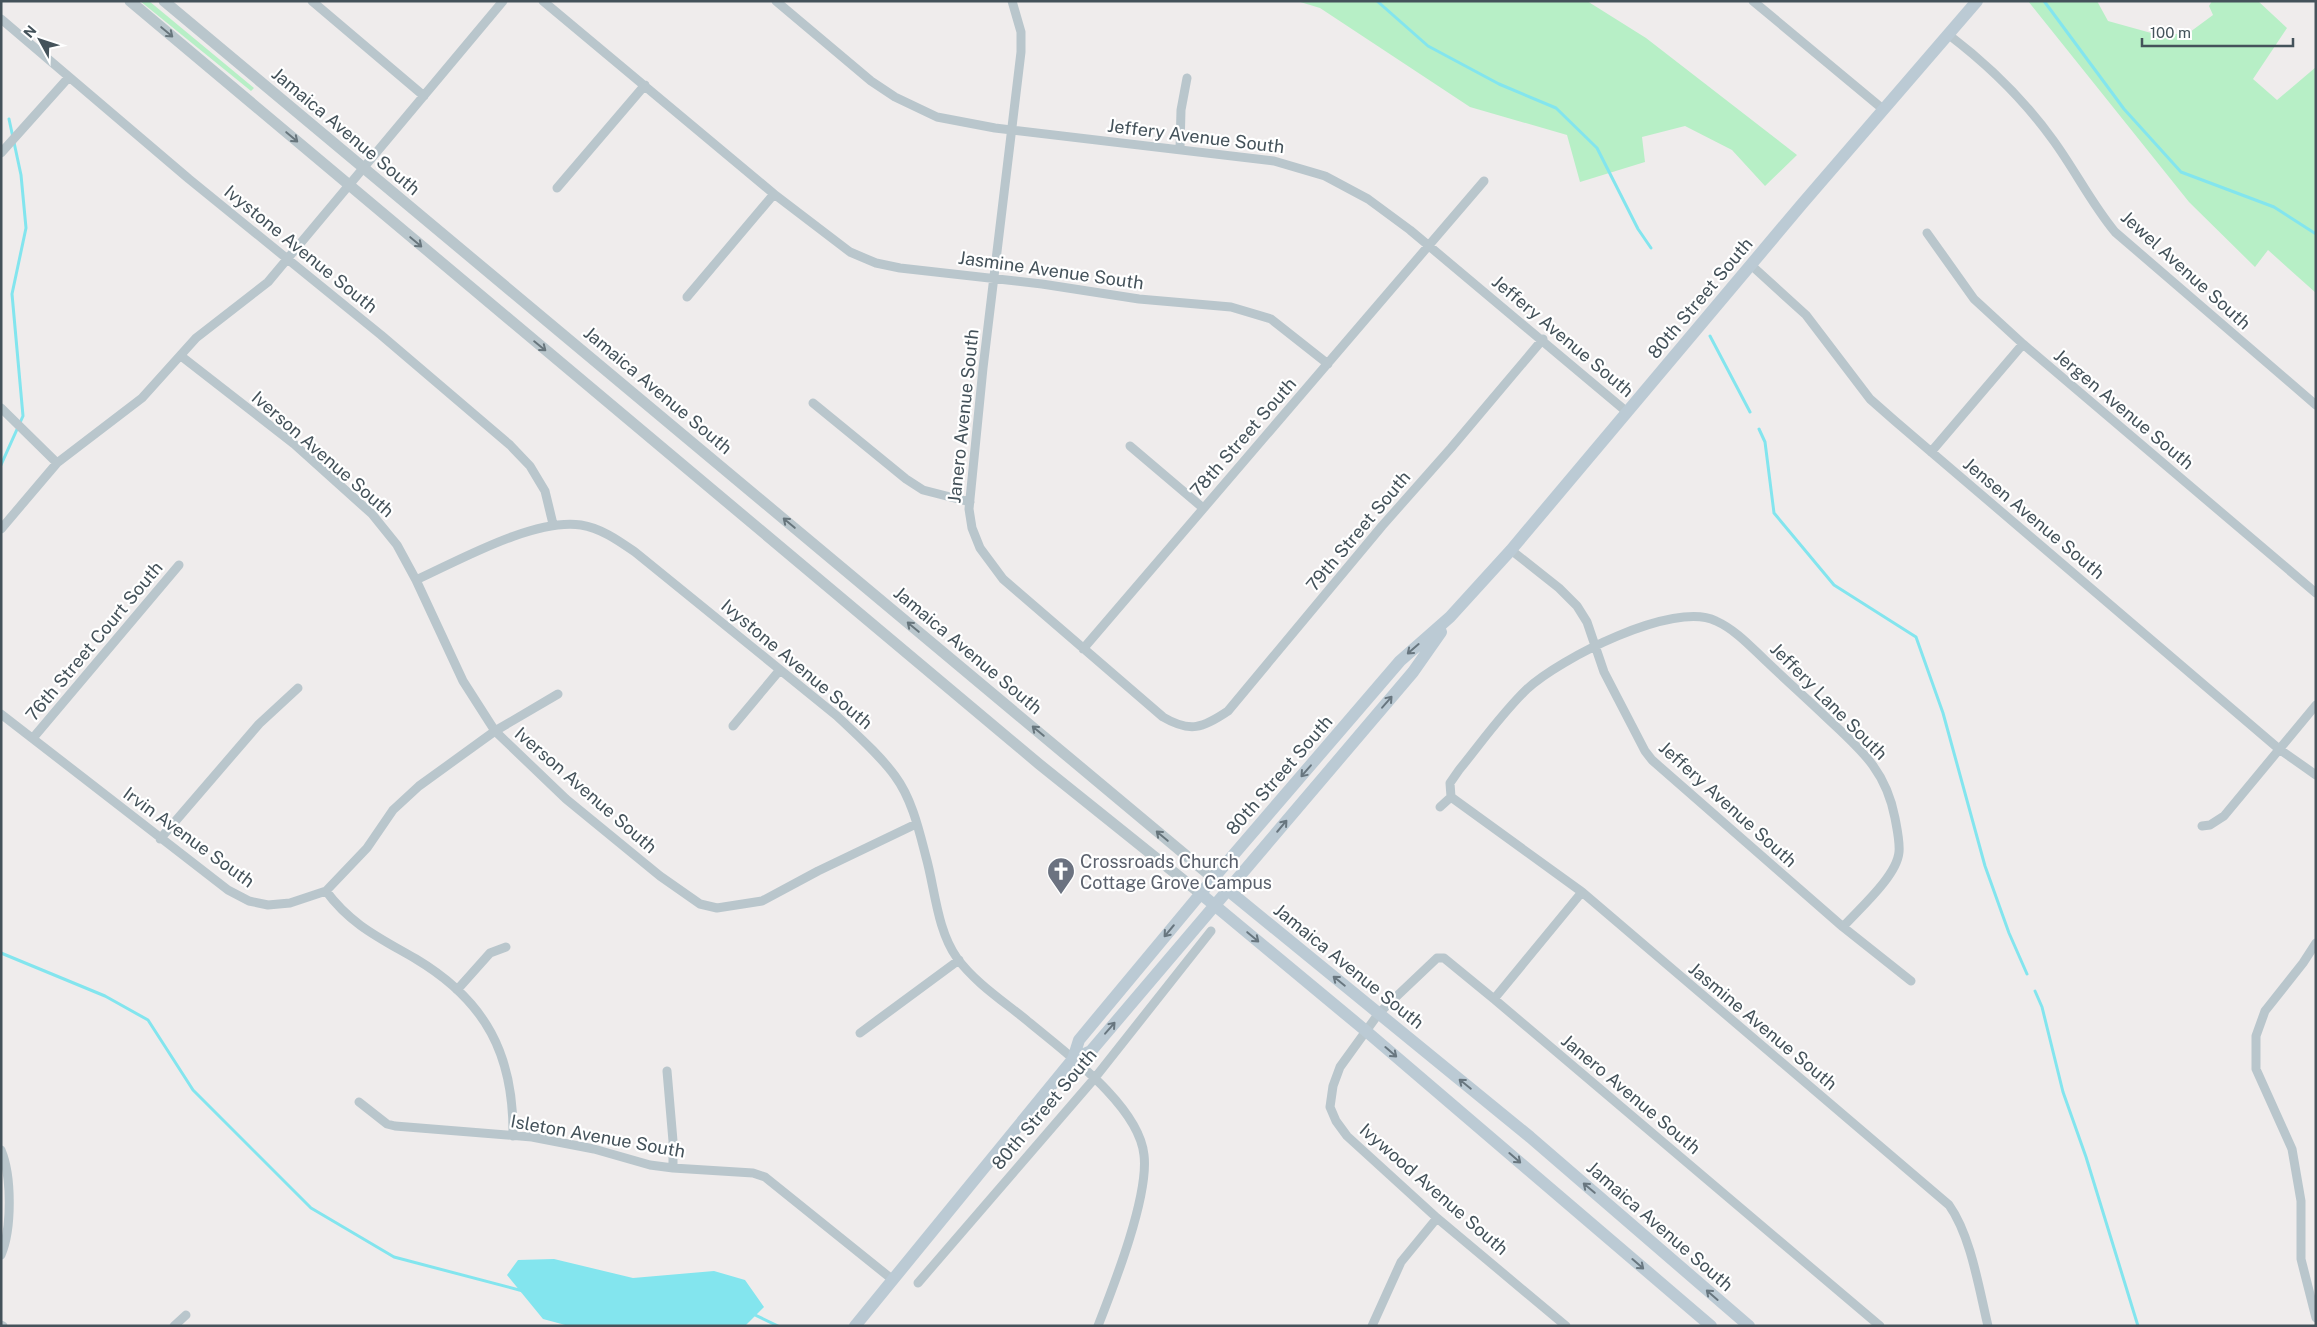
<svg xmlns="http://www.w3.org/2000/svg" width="2317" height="1327" viewBox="0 0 2317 1327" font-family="'Public Sans',sans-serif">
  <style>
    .green { fill: #b7efc6 }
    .water { fill: #83e5ee }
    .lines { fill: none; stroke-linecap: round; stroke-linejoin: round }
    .stream { stroke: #83e5ee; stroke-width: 3 }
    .minor { stroke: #b9c6cc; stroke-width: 9 }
    .tertiary { stroke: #b9c6cc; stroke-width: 11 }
    .secondary { stroke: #bbcad4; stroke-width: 12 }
    .oneway { stroke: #67757c }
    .oneway2 { stroke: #68767f }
    .labels { text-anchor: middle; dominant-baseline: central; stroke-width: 4.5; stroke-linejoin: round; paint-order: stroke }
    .street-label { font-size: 18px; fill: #44525a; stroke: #fff }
    .worship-label { font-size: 18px; fill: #5b616d; stroke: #fff; text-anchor: start }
  </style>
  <rect width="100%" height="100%" fill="#efecec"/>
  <path class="green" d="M140,1H149L254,88L251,91Z
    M1297,1H1587L1646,38L1797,155L1765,186L1732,150L1685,126L1642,137L1645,162L1580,182L1567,135L1470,107L1320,8Z
    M2028,1H2097L2108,21L2162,36L2190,32L2213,15L2209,6L2212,1H2258L2287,28L2253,79L2277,100L2316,67V293L2268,250L2255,267L2189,202Z"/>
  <path class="water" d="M554,1259L633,1278L714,1271L745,1280L764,1307L745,1326H569L543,1319L507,1275L518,1260Z"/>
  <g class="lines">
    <path class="stream" d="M1377,1L1428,46L1499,84L1556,108L1597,148L1638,229L1651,248
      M2044,1L2124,109L2181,172L2274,207L2316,234
      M1710,336L1750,412
      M1759,429L1765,442L1774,513L1834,585L1916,637L1943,713L1985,866L2009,933L2027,974
      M1,465L23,416L12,294L26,228L21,175L9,119
      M1,953L105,996L148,1020L193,1090L311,1208L394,1257L523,1291
      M2035,991L2042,1007L2063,1092L2086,1157L2138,1326
      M753,1314L778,1326"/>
    <path class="minor" d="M312,1L424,96
      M543,1L774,194L850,252L876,263L900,268L1042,284L1139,299L1231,307L1271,319L1328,364
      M776,1L871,81L895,97L937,117L995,128L1274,161L1325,176L1368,199L1410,230L1627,412
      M1012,1L1021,32V52L983,368L969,509L972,528L980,548L1003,579L1163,717C1190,733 1203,728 1228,711L1382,526L1451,448L1543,339
      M1753,1L1884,110
      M1,19L189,179L381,335L510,445L530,466L545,491L553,524
      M1949,35C1987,64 2025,101 2053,140C2075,170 2091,203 2115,232L2316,405
      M1180,149L1181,110L1187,78
      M1,153L69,77
      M557,188L645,85
      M1927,233L1974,299L2023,344L2316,593
      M1751,265L1806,315L1870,399L1895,421L2279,749L2316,775
      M687,297L774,194
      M181,356L294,444L372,514L397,545L416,580L463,681L495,731L566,799L660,876L700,904L717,908L762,901L818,871L916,824
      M813,403L906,479L923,490L970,502
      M1,408L57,463
      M1130,446L1203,508
      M1931,452L2023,344
      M1,529L57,463L142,398L196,338L268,282L503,1
      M1511,550L1559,588L1577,606L1587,622L1604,672L1645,751L1652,760L1843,927L1911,981
      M416,580C460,560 534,518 581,525C601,528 619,541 635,552L837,716C857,735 879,754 895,776C912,799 919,830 926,857C935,889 937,930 957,958C975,983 1006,1003 1030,1023C1066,1053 1139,1106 1144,1155C1149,1196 1114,1285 1098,1326
      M1083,649L1484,181
      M1,714L228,890L249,901L268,905L290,903L326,891L367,848L393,810L419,786L495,731L558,694
      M733,726L779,671
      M33,738L179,565
      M1451,797L1582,892L1949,1205C1971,1236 1979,1289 1988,1326
      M1451,797L1450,783L1459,770C1481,743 1502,713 1527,689C1559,659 1674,600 1716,621C1736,630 1751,647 1766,661C1786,680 1807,699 1827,718C1861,750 1886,770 1895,818C1897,829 1900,842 1899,852C1897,876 1859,909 1843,927
      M1440,807L1451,797
      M2202,826L2210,825L2224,816L2316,705
      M160,839L259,724L298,688
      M326,891C351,925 380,938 416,959C486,1001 514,1055 513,1136
      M2316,943L2303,963L2265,1011L2256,1036V1069L2292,1149L2301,1201V1259L2316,1318
      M457,990L490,953L506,947
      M1494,999L1582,892
      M860,1033L959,960
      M667,1071L673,1141V1168
      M359,1102L387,1124L395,1126L532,1137L594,1149L650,1165L673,1168L753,1173L765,1177L893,1280
      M1,1150C12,1176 12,1229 1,1255
      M918,1283L1094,1079L1211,931
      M1,1325L3,1326
      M174,1326L186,1315
      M1372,1326L1401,1262L1437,1218
      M1566,1326L1437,1218L1347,1136L1336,1121L1330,1107L1333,1086L1340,1067L1379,1013L1437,958H1444L1494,999L1880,1326"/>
    <path class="tertiary" d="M130,1L1039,764L1201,894
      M164,1L1213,878"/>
    <path class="secondary" d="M1213,878L1530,1137L1749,1326
      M1201,894L1366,1031L1711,1326
      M1073,1059L1091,1051L1413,672L1441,632
      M855,1326L1073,1059L1079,1040L1217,874L1400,661L1450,617L1511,550L1802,204L1977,1"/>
  </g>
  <defs><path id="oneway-shaft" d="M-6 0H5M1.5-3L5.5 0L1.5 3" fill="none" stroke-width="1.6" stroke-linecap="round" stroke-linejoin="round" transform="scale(1.25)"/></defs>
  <g class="oneway">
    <use href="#oneway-shaft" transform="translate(167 32) rotate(40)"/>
    <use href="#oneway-shaft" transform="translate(292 137) rotate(40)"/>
    <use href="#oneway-shaft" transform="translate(416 242) rotate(40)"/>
    <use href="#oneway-shaft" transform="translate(540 346) rotate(39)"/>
    <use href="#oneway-shaft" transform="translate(789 523) rotate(-140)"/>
    <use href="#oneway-shaft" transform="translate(913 627) rotate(-140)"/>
    <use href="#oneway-shaft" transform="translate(1038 731) rotate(-140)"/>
    <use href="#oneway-shaft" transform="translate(1162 836) rotate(-140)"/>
  </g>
  <g class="oneway2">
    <use href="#oneway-shaft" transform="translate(1413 649) rotate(139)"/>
    <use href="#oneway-shaft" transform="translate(1387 702) rotate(-49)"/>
    <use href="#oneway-shaft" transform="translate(1306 771) rotate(131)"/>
    <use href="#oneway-shaft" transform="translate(1282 826) rotate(-50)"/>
    <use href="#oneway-shaft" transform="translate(1169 931) rotate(130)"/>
    <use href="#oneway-shaft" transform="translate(1253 937) rotate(40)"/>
    <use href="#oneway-shaft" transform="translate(1339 981) rotate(-141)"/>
    <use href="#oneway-shaft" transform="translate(1110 1028) rotate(-49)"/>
    <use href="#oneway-shaft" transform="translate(1391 1052) rotate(41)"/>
    <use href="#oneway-shaft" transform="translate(1465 1084) rotate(-141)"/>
    <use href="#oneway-shaft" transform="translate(1515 1158) rotate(41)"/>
    <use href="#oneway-shaft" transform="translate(1589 1188) rotate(-140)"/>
    <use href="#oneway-shaft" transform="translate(1638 1264) rotate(41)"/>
    <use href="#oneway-shaft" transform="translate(1712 1295) rotate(-139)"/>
  </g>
  <defs>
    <g id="church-pin" transform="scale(1.4375)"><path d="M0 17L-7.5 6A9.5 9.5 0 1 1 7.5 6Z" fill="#6b7280" stroke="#fff"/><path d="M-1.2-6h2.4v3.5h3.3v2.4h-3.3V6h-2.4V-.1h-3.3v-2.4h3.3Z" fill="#fff"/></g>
  </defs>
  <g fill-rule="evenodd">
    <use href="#church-pin" x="1061" y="871"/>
  </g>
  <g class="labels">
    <g class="street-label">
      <text transform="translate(346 131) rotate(40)">Jamaica Avenue South</text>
      <text transform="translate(1196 136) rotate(7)">Jeffery Avenue South</text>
      <text transform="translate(301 249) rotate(39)">Ivystone Avenue South</text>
      <text transform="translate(1051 270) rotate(8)">Jasmine Avenue South</text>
      <text transform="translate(2186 270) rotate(42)">Jewel Avenue South</text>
      <text transform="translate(1700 298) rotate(-50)">80th Street South</text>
      <text transform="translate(1563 336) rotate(40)">Jeffery Avenue South</text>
      <text transform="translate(658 390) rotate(40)">Jamaica Avenue South</text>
      <text transform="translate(2124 409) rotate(40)">Jergen Avenue South</text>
      <text transform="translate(963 416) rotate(-84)">Janero Avenue South</text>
      <text transform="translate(1243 437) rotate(-49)">78th Street South</text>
      <text transform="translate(323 454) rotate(41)">Iverson Avenue South</text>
      <text transform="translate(2034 518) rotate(40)">Jensen Avenue South</text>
      <text transform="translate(1358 531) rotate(-50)">79th Street South</text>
      <text transform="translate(94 641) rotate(-50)">76th Street Court South</text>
      <text transform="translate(968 650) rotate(40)">Jamaica Avenue South</text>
      <text transform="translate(797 664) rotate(40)">Ivystone Avenue South</text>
      <text transform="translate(1829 701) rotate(45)">Jeffery Lane South</text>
      <text transform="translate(1279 775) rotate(-49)">80th Street South</text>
      <text transform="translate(586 790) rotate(41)">Iverson Avenue South</text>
      <text transform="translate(1728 804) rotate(42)">Jeffery Avenue South</text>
      <text transform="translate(189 837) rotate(36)">Irvin Avenue South</text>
      <text transform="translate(1349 966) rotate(39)">Jamaica Avenue South</text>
      <text transform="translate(1763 1026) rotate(40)">Jasmine Avenue South</text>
      <text transform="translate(1631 1094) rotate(40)">Janero Avenue South</text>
      <text transform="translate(1044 1109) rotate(-50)">80th Street South</text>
      <text transform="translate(598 1136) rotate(10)">Isleton Avenue South</text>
      <text transform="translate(1434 1189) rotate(41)">Ivywood Avenue South</text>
      <text transform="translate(1660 1226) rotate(41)">Jamaica Avenue South</text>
    </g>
    <g class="worship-label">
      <text x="1080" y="861">Crossroads Church<tspan x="1080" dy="21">Cottage Grove Campus</tspan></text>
    </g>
  </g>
  <rect width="2317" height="1327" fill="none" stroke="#44525a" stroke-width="5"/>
  <g transform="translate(40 40) rotate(310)" stroke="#ffffff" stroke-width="4" paint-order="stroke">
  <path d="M0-4L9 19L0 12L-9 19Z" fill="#44525a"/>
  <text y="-8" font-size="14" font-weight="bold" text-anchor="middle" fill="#44525a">N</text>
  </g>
  <path d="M2142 38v8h151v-8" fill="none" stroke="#44525a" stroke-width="2.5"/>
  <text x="2150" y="38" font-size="15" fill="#44525a" stroke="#ffffff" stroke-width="4" paint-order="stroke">100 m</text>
</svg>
